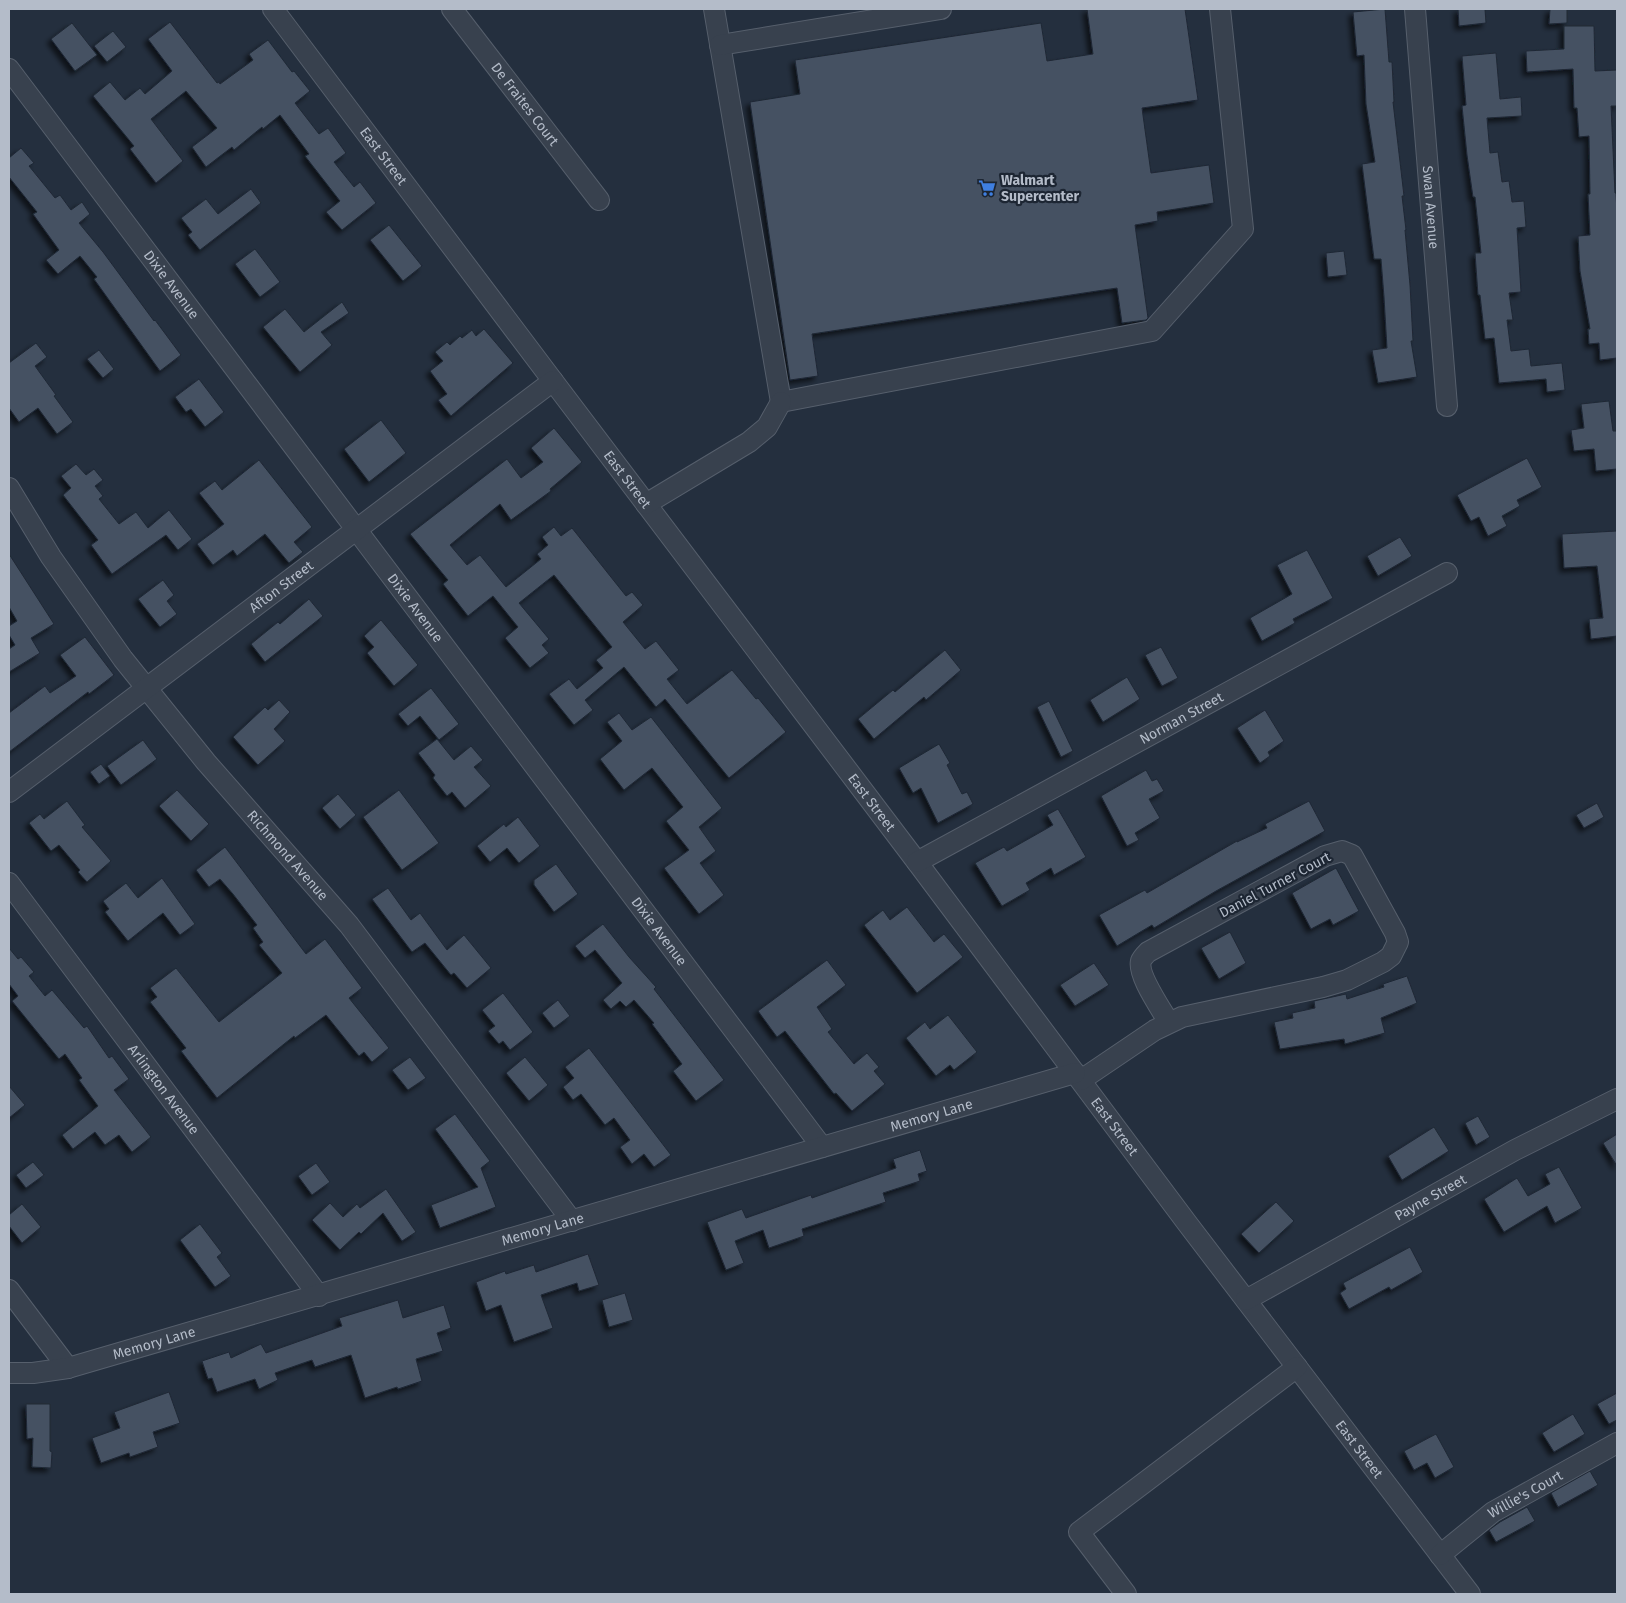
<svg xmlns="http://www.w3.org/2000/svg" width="1626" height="1603" viewBox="0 0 1626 1603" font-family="'Fira Sans',sans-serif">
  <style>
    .building { fill: #455162; stroke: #1f2835; filter: url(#shadow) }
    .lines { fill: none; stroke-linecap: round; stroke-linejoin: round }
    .minor-casing { stroke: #565f6c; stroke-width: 22 }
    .minor { stroke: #38414e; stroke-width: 20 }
    .labels { text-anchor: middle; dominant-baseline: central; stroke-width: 4.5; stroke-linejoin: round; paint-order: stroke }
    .street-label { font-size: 14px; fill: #b4bcc9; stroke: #1d2633 }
    .poi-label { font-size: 14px; font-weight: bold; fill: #b4bcc9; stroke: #1d2633; text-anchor: start }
  </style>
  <defs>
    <filter id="shadow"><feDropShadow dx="-4" dy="4" stdDeviation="2.5" flood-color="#0009"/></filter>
  </defs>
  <rect width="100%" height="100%" fill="#242f3e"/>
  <path class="building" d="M1087,9H1185L1198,100L1142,108L1151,173L1209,165L1214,203L1157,212L1158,221L1135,225L1148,318L1146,320L1122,323L1117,288L812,334L818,376L790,380L750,102L800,94L795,60L1041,23L1047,61L1093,54Z
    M1385,9L1389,62H1392L1394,102H1393L1404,196H1402L1406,230H1405L1410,285L1413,341H1411L1417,377L1378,383L1372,350L1387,348L1384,297L1381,259H1374L1362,164L1375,162L1366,104L1364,55L1357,56L1353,12Z
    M1458,9H1485L1486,23L1459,26Z
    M1550,9H1567V23L1549,24Z
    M170,22L217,83L219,82L220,84L253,60L249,54L268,40L292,72L294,71L310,91L295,103L319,134L328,128L346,153L334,162L354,187L360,182L376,203L342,230L326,212L340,201L305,156L309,154L280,115L263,129L262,127L234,150L232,147L206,167L192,147L217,128L186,91L151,119L183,161L156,183L130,149L134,146L93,96L110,82L125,100L140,88L145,94L172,71L148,39Z
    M72,23L97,55L75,71L51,39Z
    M1564,26H1594L1595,71L1617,70V106H1611L1615,193H1616L1617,213V358L1600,360L1599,343L1589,344L1588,329H1590L1580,271L1578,236L1590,235L1588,194H1590L1589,136L1579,137L1577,108H1574L1573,69L1527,72L1526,51L1564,49Z
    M113,31L126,47L107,62L94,46Z
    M1496,53L1500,99L1521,97L1522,116L1487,118L1490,153L1498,152L1502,182L1509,181L1512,202L1524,201L1526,227L1517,228L1521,292L1509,293L1513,320H1507L1511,351L1529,349L1531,366L1562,363L1565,390L1547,392L1546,379L1499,383L1494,338L1485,339L1480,295H1478L1475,253H1481L1475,197H1473L1467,155L1462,106L1466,105L1462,56Z
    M21,148L34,163L29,166L55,198L60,195L71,210L82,202L90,214L79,223L103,252L154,321L155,320L181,355L160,371L94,279L97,277L80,256L58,274L46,260L59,250L33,214L37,212L9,177V158Z
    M251,189L261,203L200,250L188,235L192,232L181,218L206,199L218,214Z
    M389,225L422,266L403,281L370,240Z
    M255,249L280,282L260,297L235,264Z
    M1344,251L1347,275L1328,277L1326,253Z
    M342,302L349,313L321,332L332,345L300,372L263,327L285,309L304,332Z
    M484,329L513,363L451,416L438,400L447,394L430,371L443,361L435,352L447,342L450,345L460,336L462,338L472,330L476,336Z
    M36,343L47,357L35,366L56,395L54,396L73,422L57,434L38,408L19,422L9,408V363Z
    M99,350L114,369L103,378L87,359Z
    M199,379L224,412L205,427L191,409L186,412L175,397Z
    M1609,401L1613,431H1617V469L1596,471L1594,449L1574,451L1571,430L1584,428L1581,404Z
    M381,420L406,453L369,482L344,449Z
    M554,428L582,462L550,489L551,491L511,520L500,504L450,545L467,565L480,555L506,587L541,559L537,554L548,545L542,537L554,527L561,536L572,528L626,596L632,592L643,605L623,622L645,649L656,641L679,670L667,679L687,704L732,670L756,699L758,698L786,732L729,778L665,699L656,707L624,667L585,700L593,710L574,725L549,694L569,679L577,689L603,668L596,660L612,647L554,575L519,603L549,639L542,645L549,653L530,668L505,638L518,627L493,596L468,616L443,584L448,580L410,534L507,459L521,478L543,462L531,448Z
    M1527,458L1542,487L1517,500L1520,506L1502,516L1507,526L1488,536L1479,517L1471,521L1457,495Z
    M259,460L312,527L294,542L303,552L289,563L265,534L237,556L233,550L213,565L197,544L224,524L199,493L215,481L222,490Z
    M76,464L86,475L94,469L103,480L95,486L103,496L99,499L119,524L136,512L148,528L169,510L192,539L178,550L166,535L112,574L91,545L98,540L63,495L71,488L61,476Z
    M1617,531V636L1591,639L1589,619L1603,618L1597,566L1564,568L1562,534Z
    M1400,537L1412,556L1378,576L1367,556Z
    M1307,550L1333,598L1293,619L1295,623L1262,641L1250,618L1292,594L1277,565Z
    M9,554L54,624L31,638L40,653L9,672V649L15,645L9,635V626L17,621L9,607Z
    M163,580L174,595L167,601L177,614L160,627L138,599Z
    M309,599L323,616L265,662L251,644L278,622L280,624Z
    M381,620L418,665L394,686L367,653L374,647L364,636Z
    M85,637L114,675L89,694L88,692L9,752V713L45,686L50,693L76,676L60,655Z
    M1161,647L1178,678L1162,686L1145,655Z
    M945,650L961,670L926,700L924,697L874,739L858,719L893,690L895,692Z
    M1127,677L1140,699L1103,722L1090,700Z
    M431,688L459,724L439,740L420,716L408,726L398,714Z
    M279,700L290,712L274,729L285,741L258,765L233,737L265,707L268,710Z
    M1049,701L1073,751L1061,757L1037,707Z
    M1265,710L1284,741L1268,752L1270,756L1260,763L1237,728Z
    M619,713L632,730L651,717L722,808L699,827L716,851L700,863L724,895L699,914L664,868L689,850L666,821L683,807L652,768L624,790L600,759L622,741L607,722Z
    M437,739L454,760L471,746L483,760L474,767L491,786L465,808L452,792L447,796L433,778L435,775L418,753Z
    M143,740L157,759L121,785L107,766Z
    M939,744L950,763L947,765L962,794L967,792L973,804L938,823L921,788L913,793L899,768Z
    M101,764L110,776L99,784L90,772Z
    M1146,770L1152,781L1157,779L1164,791L1149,799L1160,818L1135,833L1139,840L1127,846L1101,796Z
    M177,790L209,824L191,841L159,806Z
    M399,790L439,843L402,870L363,817Z
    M338,794L356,815L340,829L322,808Z
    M67,801L85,825L82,827L111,861L87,882L78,872L80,870L59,845L51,851L29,823L40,814L44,819Z
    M1309,801L1325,831L1216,891L1154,928L1152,925L1117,946L1099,915L1145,890L1147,893L1237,841V842L1267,828L1265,824Z
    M1597,803L1604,817L1584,828L1576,815Z
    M1058,809L1086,857L1054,875L1051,868L1026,883L1030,890L1002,906L975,863L1004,847L1007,851L1053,825L1047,815Z
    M518,817L540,846L519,863L507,848L490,862L477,846L504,824L506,827Z
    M225,847L306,954L325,939L362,988L349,998L389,1048L372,1062L364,1052L359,1056L326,1015L295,1038L294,1036L217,1098L181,1051L186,1048L150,1002L157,997L150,988L176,968L219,1022L282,973L259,945L263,942L253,928L257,925L233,894L220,879L209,887L196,870Z
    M556,864L578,894L554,912L534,885V880Z
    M1336,868L1359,911L1333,925L1330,919L1311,929L1292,893Z
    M162,878L195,924L180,935L163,913L128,941L105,912L109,909L103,901L126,883L138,898Z
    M388,888L411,920L420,913L447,950L464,935L491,968L467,988L454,973L451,975L425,943L412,952L372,899Z
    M907,907L934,942L944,934L963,957L917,993L864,925L883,910L890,920Z
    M603,924L629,957L656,987L654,989L724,1080L696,1101L673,1071L682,1064L652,1024L654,1023L634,1000L626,1007L620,1001L611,1009L603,1000L622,983L595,950L585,958L575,946Z
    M1230,932L1246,963L1219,979L1201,948Z
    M9,948L18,959L21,957L34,972L29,976L45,996L52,990L84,1028L87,1026L109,1058L112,1056L129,1079L114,1090L151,1137L132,1152L119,1135L105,1145L95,1132L73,1149L62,1135L98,1106L79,1080L82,1078L65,1054L59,1059L12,1001L18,996L9,984Z
    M827,960L846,985L817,1007L832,1029L828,1032L854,1064L867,1053L879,1067L874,1071L885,1084L852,1111L836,1093L834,1094L785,1031L777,1037L758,1011Z
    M1094,963L1109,985L1075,1006L1060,985Z
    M1407,976L1417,1003L1381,1018L1385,1033L1345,1044L1344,1039L1280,1049L1274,1022L1293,1018L1292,1013L1315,1008L1314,1001L1346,994L1347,999L1384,987L1383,984Z
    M503,993L533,1032L510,1050L503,1041L499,1044L488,1031L495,1026L482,1010Z
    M558,1000L570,1016L554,1028L542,1013Z
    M948,1015L977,1052L954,1070L950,1065L936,1076L906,1038L925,1022L930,1029Z
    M589,1048L671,1155L654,1167L644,1154L632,1164L620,1147L630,1140L614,1118L605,1125L581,1094L573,1100L563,1087L574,1078L565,1067Z
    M410,1057L426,1078L408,1090L392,1070Z
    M525,1057L548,1085L529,1101L506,1073Z
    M9,1086L25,1105L9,1118Z
    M455,1114L490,1161L481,1168L496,1207L440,1228L431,1205L478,1187L435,1129Z
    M1478,1116L1490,1137L1476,1145L1465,1123Z
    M1434,1127L1449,1151L1402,1180L1388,1156Z
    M1617,1134V1166L1603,1143Z
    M920,1150L927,1171L918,1174L920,1181L883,1193L886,1202L802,1229L804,1236L769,1248L763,1230L735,1241L744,1263L726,1270L707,1222L742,1209L746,1218L811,1195L812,1198L896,1168L893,1159Z
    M33,1162L44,1175L26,1188L16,1175Z
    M316,1163L330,1182L312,1195L298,1176Z
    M1559,1167L1582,1208L1555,1223L1547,1206L1504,1232L1484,1199L1517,1178L1528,1196L1550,1184L1545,1174Z
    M386,1189L416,1232L402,1241L383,1213L361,1234L359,1232L340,1250L312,1220L330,1203L343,1217L357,1204L360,1208Z
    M1276,1202L1294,1221L1259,1253L1241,1234Z
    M22,1204L41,1227L22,1243L9,1226V1215Z
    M200,1224L222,1253L217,1257L231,1276L215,1287L180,1240Z
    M1410,1247L1423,1272L1391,1290L1389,1287L1349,1309L1340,1293L1346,1289L1343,1283Z
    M588,1254L599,1285L579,1291L577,1283L541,1295L553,1328L514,1342L501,1305L486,1311L476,1282L505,1271L506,1274L534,1265L536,1272Z
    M625,1293L633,1320L609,1327L602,1300Z
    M398,1300L403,1318L444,1305L451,1328L437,1333L443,1351L416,1359L422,1381L398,1389L397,1387L365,1398L351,1355L315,1367L312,1360L275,1373L278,1380L259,1389L255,1379L217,1392L212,1378L208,1379L202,1361L229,1352L231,1358L261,1344L266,1353L342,1326L339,1318Z
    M169,1392L180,1423L153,1432L158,1447L130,1457L129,1453L101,1463L92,1438L120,1428L114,1412Z
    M1617,1393V1420L1609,1424L1597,1404Z
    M26,1404H50V1451L52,1452L51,1468L32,1467L33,1438L27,1439Z
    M1573,1414L1585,1434L1554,1452L1542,1433Z
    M1436,1434L1454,1467L1435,1478L1427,1463L1414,1470L1404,1451Z
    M1590,1471L1598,1485L1558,1507L1551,1493Z
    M1527,1507L1535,1521L1496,1542L1489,1530L1500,1522Z"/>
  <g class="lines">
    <g class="minor-casing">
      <g id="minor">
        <path id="s1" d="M273,9L553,381L917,862L1187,1223L1470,1594"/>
        <path id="s2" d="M452,9L599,200"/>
        <path d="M714,9L781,402L1152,331L1243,229L1220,9"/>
        <path id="s3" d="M1415,9L1447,406"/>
        <path d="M720,45L941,9"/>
        <path id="s4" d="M9,69L822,1147"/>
        <path id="s5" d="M9,488L51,557L123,659L206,762L349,925L572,1221"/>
        <path d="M646,504L749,442L767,427L781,402"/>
        <path id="s6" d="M9,792L553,381"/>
        <path id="s7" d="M917,862L1447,573"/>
        <path id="s8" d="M9,883L319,1296"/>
        <path d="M1081,1080L1155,1030L1182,1017L1323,987L1347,980L1383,962L1391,956L1398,942L1395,933L1352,855L1342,851L1325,856L1148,952C1145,955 1142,958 1141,961C1137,975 1162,1010 1169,1023"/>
        <path d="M9,1290L68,1368"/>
        <path id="s9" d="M1246,1300L1515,1150L1617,1099"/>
        <path id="s10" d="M9,1373H33L68,1368L1075,1073"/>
        <path id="s11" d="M1440,1555L1493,1512L1617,1443"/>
        <path d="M1126,1594L1079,1532L1297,1367"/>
      </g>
    </g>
    <use href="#minor" class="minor"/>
  </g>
  <defs>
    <g id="supermarket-bare" transform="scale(1.35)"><path d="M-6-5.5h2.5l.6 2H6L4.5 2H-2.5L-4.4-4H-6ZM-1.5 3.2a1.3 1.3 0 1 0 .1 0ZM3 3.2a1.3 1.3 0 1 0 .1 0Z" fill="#3f7fe0" stroke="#1d2633" stroke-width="2.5" paint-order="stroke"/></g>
  </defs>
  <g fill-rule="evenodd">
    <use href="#supermarket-bare" x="987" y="188"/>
  </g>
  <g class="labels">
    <g class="street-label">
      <text stroke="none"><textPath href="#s2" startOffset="120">De Fraites Court</textPath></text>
      <text stroke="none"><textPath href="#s1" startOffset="184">East Street</textPath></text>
      <text stroke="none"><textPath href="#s3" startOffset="199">Swan Avenue</textPath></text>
      <text stroke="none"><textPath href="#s4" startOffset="270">Dixie Avenue</textPath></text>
      <text stroke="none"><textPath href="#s1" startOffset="589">East Street</textPath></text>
      <text stroke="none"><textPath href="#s6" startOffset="341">Afton Street</textPath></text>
      <text stroke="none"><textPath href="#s4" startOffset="675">Dixie Avenue</textPath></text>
      <text stroke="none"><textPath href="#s7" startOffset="301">Norman Street</textPath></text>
      <text stroke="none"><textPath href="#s1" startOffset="994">East Street</textPath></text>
      <text stroke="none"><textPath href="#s5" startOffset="462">Richmond Avenue</textPath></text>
      <text transform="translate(1275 885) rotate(-28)">Daniel Turner Court</text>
      <text stroke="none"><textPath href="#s4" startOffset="1080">Dixie Avenue</textPath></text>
      <text stroke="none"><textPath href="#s8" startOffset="258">Arlington Avenue</textPath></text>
      <text stroke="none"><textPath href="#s10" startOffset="959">Memory Lane</textPath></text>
      <text stroke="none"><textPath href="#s1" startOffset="1399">East Street</textPath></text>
      <text stroke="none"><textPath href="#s9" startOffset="211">Payne Street</textPath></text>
      <text stroke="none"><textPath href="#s10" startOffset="554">Memory Lane</textPath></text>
      <text stroke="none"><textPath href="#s10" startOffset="149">Memory Lane</textPath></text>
      <text stroke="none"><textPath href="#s1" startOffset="1804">East Street</textPath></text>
      <text stroke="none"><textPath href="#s11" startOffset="105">Willie's Court</textPath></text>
    </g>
    <g class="poi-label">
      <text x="1001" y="180">Walmart<tspan x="1001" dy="16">Supercenter</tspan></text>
    </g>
  </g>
  <rect width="1626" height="1603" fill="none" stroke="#b4bcc9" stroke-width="20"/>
</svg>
